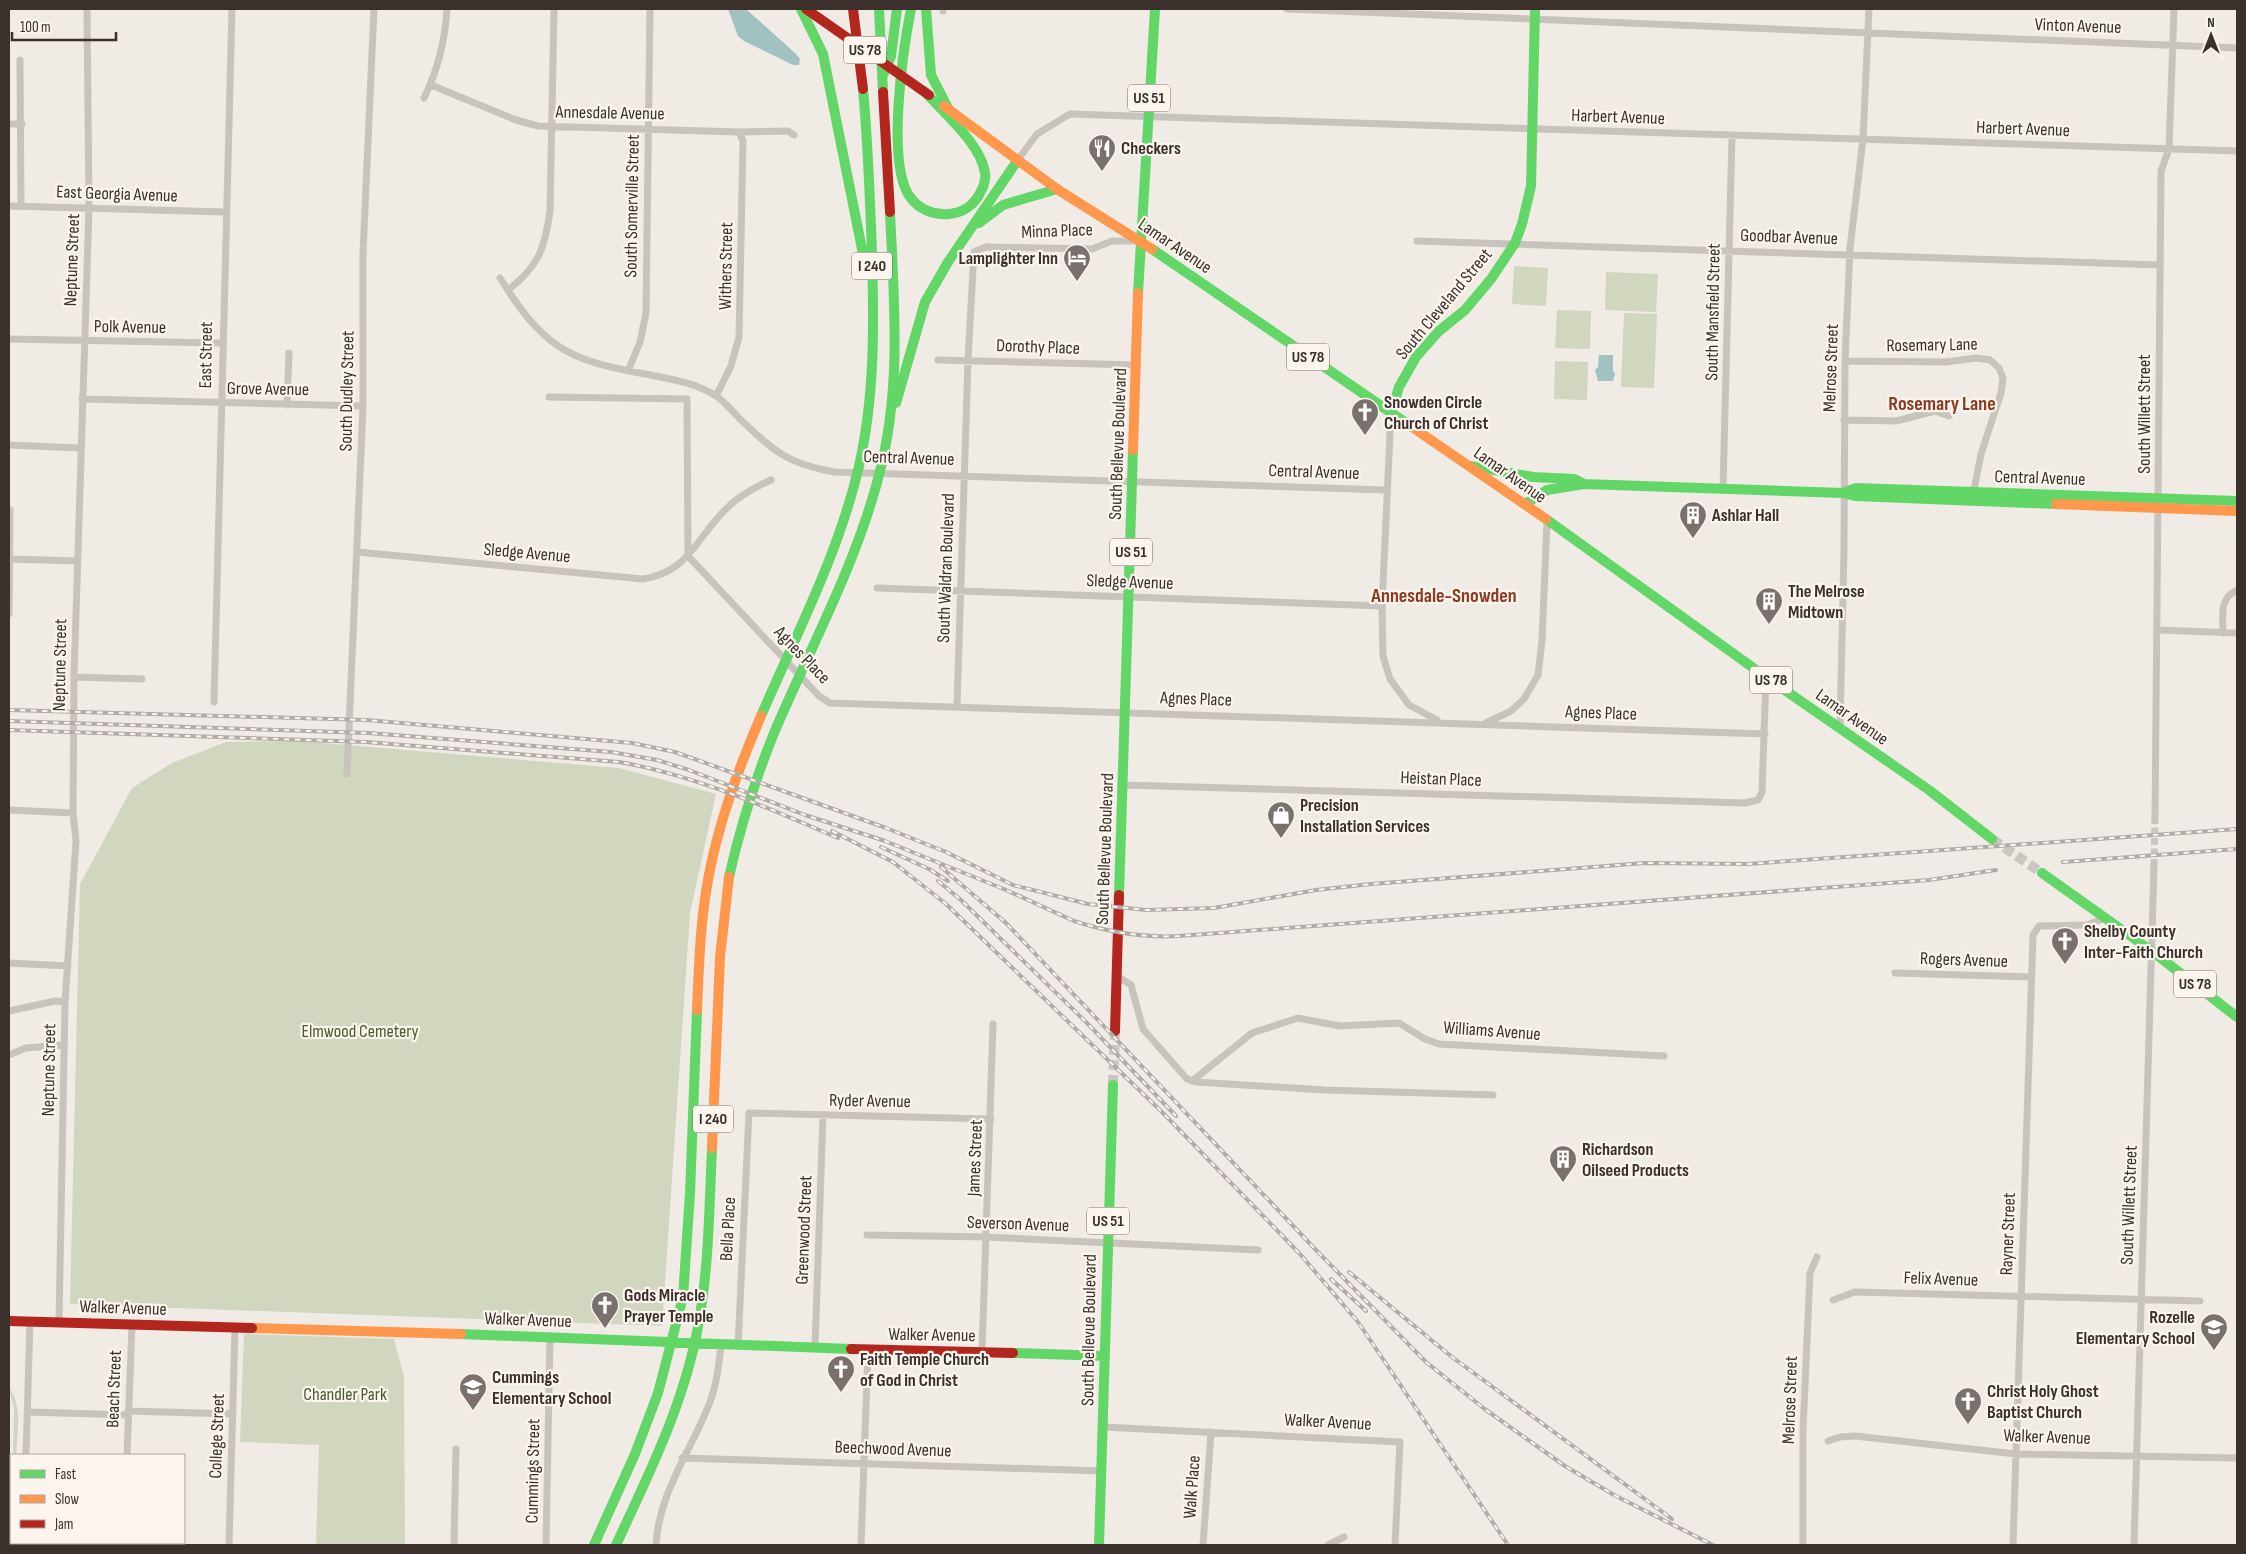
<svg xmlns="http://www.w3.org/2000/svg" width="2246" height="1554" viewBox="0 0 2246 1554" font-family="'Sofia Sans Condensed',sans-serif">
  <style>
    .green { fill: #d1d6bf }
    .water { fill: #a1c2c1 }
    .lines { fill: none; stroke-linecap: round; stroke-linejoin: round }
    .street-tunnel { stroke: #ccc6c0; stroke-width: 7; stroke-dasharray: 7 3.5; stroke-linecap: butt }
    .primary-tunnel { stroke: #ccc6c0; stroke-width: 10; stroke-dasharray: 10 5; stroke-linecap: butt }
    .street { stroke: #c9c3be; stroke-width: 7 }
    .fast { stroke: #63d668; stroke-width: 10 }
    .slow { stroke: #ff974d; stroke-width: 10 }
    .jam { stroke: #b3261e; stroke-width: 10 }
    .rail-casing { stroke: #b1aca8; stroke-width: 4 }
    .rail { stroke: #fbf5ee; stroke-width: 2; stroke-dasharray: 5.5; stroke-linecap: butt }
    .labels { text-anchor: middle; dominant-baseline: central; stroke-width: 4.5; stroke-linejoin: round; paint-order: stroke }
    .shield { fill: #fbf5ee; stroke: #756b66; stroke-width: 1 }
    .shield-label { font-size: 16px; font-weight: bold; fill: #3b302b }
    .street-label { font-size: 18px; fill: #3b302b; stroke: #fbf5ee }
    .poi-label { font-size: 18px; font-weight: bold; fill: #3b302b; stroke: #fbf5ee; text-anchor: start }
    .park-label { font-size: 18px; fill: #4a5a2e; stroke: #fbf5ee }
    .quarter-label { font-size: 20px; font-weight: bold; fill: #8c3b22; stroke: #fbf5ee }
  </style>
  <rect width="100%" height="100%" fill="#f0ebe5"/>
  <path class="green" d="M1514,266L1548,268L1546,306L1512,304Z
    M1606,272L1658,274L1656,312L1605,310Z
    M1557,310L1591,311L1590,349L1555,348Z
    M1624,313L1657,314L1654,388L1621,387Z
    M1555,361L1588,362L1587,400L1554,399Z
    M299,741L619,768L716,794L690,913L662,1326L70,1304L80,884L132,788L172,763L226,742Z
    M244,1334L394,1339L404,1377L405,1545H316L319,1445L240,1442Z
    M9,1388C23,1405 17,1434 16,1455H13L14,1409Z"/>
  <path class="water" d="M728,9H746L795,53L800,59L799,65H793L744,41L738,36Z
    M1599,355H1613V371L1615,374L1613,381H1598L1595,370L1598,367Z"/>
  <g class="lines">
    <path class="street-tunnel" d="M2154,866L2155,821"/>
    <path class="primary-tunnel" d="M1992,839L2042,873
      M1113,1085L1115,1031"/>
    <path class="street" d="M943,9V11
      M1287,9L2237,48
      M20,60L21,206
      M431,85L516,120L538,126L739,132L788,131L794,135
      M424,98C438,70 445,40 447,9
      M9,124H22
      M1017,161L1037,134L1070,114L2237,151
      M9,206L225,212
      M1417,241L2160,265
      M500,278C543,346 565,360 645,374C670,379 694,382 716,396C725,402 733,412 741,420C775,452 788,464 835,472L1386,490
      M508,290C539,266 544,250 550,212L554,9
      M9,339L221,343
      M938,360L1137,365
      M1845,361L1946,362L1977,358L1990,360L1999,368L2003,378L2001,393L1981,454L1973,495
      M628,371L640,342L646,313L650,9
      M716,396L731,366L739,337L743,141L739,132
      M549,397L687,399L688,556
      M82,399L363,406
      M287,405L289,353
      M1391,413L1382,606L1383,656L1390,679L1409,705L1437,720
      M1844,420L1896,421L1935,411L1949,416
      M9,445L80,448
      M1723,489L1732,136
      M357,552L643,579C688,573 697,537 726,509C739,496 755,487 771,480
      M688,556L819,696L830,703L1765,734
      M9,559L78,561
      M877,588L1382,606
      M9,614L10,510
      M2158,630L2237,633
      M2223,633C2223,616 2219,598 2237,590
      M74,677L142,679
      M214,702L232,9
      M957,706L968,360L974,252L986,247L1092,249L1112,241H1138
      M1486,723L1511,711L1524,699L1538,675L1542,641L1547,521
      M1840,729L1844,550L1845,361L1850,248L1863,139L1869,9
      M347,774L363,406V253L374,9
      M1123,785L1745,803L1758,800L1762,792L1766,677
      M9,810L73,813
      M2155,821L2161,171L2169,149L2174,9
      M9,963L68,966
      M1895,973L2031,977
      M1117,976L1131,985L1143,1029L1187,1079L1196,1082L1325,1090L1493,1095
      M9,1011L55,1001L65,1002
      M9,1055L26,1048L64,1045
      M1192,1081L1252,1033L1298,1018L1340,1026L1399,1023L1425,1039L1439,1044L1664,1056
      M867,1235L987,1237L1258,1250
      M1833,1300L1855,1292L2200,1301
      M59,1322L65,1002L76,841L73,813L74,677L89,208L87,9
      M738,1346L749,1113L991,1119
      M815,1347L823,1115
      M982,1352L993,1024
      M128,1411L233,1414
      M28,1412L128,1415
      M1103,1427L1400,1442L1395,1545
      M1828,1441L1840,1437L1855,1436L2016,1454L2237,1458
      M26,1455L30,1321
      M127,1455L132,1325
      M682,1458L1102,1471
      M9,1527H11
      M24,1543L134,1545
      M229,1545L235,1327
      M454,1545L456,1449
      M546,1545L550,1336
      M656,1545C659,1491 692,1450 710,1402C717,1383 719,1364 721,1345
      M861,1545L868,1350
      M1203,1545L1211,1432
      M1328,1545L1344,1537
      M1803,1545V1430L1810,1273L1817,1257
      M2013,1545L2033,935L2039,926L2086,925L2106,918
      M2134,1545L2154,866"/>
    <path class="fast" d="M801,9L823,54L866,269
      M879,9L883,92
      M911,9C903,49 886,164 910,197C928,222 969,220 981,191C984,186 986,178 985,173C981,144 943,112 924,91
      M926,9L931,75L949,110
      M884,73L891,56L897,9
      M979,223L1003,205L1057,189
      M1152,249L1412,427
      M1138,293L1155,9
      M896,403L925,302L948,262L1017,161
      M1391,413L1399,387L1416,357L1439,331L1465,310L1491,279L1515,243L1522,224L1531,186L1535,9
      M1470,466L1533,477L1574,479L1584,484
      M1843,493L1856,488L2237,501
      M1525,504L1547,490L1584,484L1843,493L1855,496L2056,504
      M1546,519L1766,677L1929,790L1992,839
      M761,716C796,635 839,553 859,466C875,396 874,324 872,252C870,197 868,143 863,89
      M2042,873L2153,952L2237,1017
      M729,877C740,828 755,780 774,733C810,648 856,565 879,475C902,389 894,300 890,212
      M1119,895L1133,450
      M461,1334L851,1349
      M1013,1353L1105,1356
      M594,1545L635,1454L658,1393L683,1297L690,1193L697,1010
      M616,1545C647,1478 681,1410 696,1337C709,1275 709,1211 712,1148
      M1099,1545L1113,1085"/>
    <path class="slow" d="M944,106L1057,189L1152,249
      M1412,427L1546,519
      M1133,450L1138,293
      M2056,504L2237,511
      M697,1010C699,967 700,923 708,880C718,824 738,769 761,716
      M712,1148L720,957L729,877
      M252,1328L461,1334"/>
    <path class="jam" d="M806,9L929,95
      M853,9L863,89
      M883,92L890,212
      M1115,1031L1119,895
      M9,1321L252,1328
      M851,1349L1013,1353"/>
    <g class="rail-casing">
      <path id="rail" d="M9,710L367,720L632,743L675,752L886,828L946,852L1013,885L1088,904L1146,910L1214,908L1316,890L1371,884L1645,863L1748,864L2237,829
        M9,721L368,733L611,752L657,760L689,770L805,815L885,841L1006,890L1074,921C1108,932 1143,938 1179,936L1929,880L1996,870
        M9,730L366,742L619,762C695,775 768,808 838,838
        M832,831L893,862L946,904L1162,1112L1300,1254L1358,1322L1508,1545
        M881,847L929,869L948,881
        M2063,862L2237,849
        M941,867L1006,923L1315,1249L1426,1362L1486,1410L1565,1466L1614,1495L1713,1545
        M938,881L961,900L1087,1023L1176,1116
        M1349,1272L1452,1357L1672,1519
        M1331,1279L1366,1311"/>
    </g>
    <use href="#rail" class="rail"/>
  </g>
  <defs>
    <g id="restaurant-pin" transform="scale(1.4375)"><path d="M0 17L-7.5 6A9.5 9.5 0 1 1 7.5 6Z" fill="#7a716c" stroke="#fbf5ee"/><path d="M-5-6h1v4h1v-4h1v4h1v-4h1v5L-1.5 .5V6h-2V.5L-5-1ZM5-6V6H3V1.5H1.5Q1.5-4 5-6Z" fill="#fff"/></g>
    <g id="hotel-pin" transform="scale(1.4375)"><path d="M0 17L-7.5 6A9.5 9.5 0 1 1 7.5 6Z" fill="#7a716c" stroke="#fbf5ee"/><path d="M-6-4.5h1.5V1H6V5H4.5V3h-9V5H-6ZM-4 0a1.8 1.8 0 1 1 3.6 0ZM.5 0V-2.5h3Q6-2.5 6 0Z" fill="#fff"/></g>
    <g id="church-pin" transform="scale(1.4375)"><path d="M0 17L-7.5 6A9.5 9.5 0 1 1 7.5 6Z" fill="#7a716c" stroke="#fbf5ee"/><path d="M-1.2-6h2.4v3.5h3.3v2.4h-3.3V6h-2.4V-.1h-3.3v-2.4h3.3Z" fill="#fff"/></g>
    <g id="building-pin" transform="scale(1.4375)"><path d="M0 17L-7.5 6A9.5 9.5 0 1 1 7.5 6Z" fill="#7a716c" stroke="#fbf5ee"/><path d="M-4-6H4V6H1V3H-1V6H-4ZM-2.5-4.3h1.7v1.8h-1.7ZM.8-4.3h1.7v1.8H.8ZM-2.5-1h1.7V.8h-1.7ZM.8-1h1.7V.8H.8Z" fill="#fff"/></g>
    <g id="shop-pin" transform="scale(1.4375)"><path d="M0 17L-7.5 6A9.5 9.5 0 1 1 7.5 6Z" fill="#7a716c" stroke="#fbf5ee"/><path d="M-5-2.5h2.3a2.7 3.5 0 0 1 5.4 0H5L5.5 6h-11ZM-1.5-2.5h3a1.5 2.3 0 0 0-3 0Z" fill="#fff"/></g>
    <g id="school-pin" transform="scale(1.4375)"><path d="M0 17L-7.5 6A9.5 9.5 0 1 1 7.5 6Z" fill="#7a716c" stroke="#fbf5ee"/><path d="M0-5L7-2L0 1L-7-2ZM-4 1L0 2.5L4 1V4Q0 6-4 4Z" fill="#fff"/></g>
  </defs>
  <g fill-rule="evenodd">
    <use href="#restaurant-pin" x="1102" y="148"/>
    <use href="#hotel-pin" x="1077" y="258"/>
    <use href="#church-pin" x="1365" y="412"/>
    <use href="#building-pin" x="1693" y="515"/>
    <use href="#building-pin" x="1769" y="601"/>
    <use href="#shop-pin" x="1281" y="815"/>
    <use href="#church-pin" x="2065" y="941"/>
    <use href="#building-pin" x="1563" y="1159"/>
    <use href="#church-pin" x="605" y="1305"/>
    <use href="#school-pin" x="2214" y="1327"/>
    <use href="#church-pin" x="841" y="1369"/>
    <use href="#school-pin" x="473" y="1387"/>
    <use href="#church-pin" x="1968" y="1401"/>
  </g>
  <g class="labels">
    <g class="shield">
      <rect x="844" y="36.5" width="42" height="27" rx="4"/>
      <rect x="1128" y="84.5" width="42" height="27" rx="4"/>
      <rect x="852" y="252.5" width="40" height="27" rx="4"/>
      <rect x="1287" y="343.5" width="42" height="27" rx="4"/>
      <rect x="1110" y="538.5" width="42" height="27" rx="4"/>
      <rect x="1750" y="666.5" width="42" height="27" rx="4"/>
      <rect x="2174" y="970.5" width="42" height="27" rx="4"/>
      <rect x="693" y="1105.5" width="40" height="27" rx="4"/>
      <rect x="1087" y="1207.5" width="42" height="27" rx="4"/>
    </g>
    <g class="shield-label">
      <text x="865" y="50">US 78</text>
      <text x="1149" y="98">US 51</text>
      <text x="872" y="266">I 240</text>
      <text x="1308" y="357">US 78</text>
      <text x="1131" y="552">US 51</text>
      <text x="1771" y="680">US 78</text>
      <text x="2195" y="984">US 78</text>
      <text x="713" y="1119">I 240</text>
      <text x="1108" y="1221">US 51</text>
    </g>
    <g class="street-label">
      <text transform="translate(2078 26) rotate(2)">Vinton Avenue</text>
      <text transform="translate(610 113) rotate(1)">Annesdale Avenue</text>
      <text transform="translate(1618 117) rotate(2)">Harbert Avenue</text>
      <text transform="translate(2023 129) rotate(2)">Harbert Avenue</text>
      <text transform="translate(117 194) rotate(2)">East Georgia Avenue</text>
      <text transform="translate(632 206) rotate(-89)">South Somerville Street</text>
      <text transform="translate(1057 231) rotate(-2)">Minna Place</text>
      <text transform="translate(1789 237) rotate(2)">Goodbar Avenue</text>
      <text transform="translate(1175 246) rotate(34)">Lamar Avenue</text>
      <text transform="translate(72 260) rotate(-88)">Neptune Street</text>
      <text transform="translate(726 266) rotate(-89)">Withers Street</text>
      <text transform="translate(1444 304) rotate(-50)">South Cleveland Street</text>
      <text transform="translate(1713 312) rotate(-89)">South Mansfield Street</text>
      <text transform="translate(130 327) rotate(1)">Polk Avenue</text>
      <text transform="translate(1932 345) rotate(-1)">Rosemary Lane</text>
      <text transform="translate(1038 347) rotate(2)">Dorothy Place</text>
      <text transform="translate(206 355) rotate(-89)">East Street</text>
      <text transform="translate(1831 368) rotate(-88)">Melrose Street</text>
      <text transform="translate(268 389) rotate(1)">Grove Avenue</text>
      <text transform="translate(347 391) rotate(-89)">South Dudley Street</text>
      <text transform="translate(2144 414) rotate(-90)">South Willett Street</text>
      <text transform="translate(1118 444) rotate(-88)">South Bellevue Boulevard</text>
      <text transform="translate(909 458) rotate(2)">Central Avenue</text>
      <text transform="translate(1314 472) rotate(2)">Central Avenue</text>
      <text transform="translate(1510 475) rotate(35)">Lamar Avenue</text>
      <text transform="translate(2040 478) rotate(2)">Central Avenue</text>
      <text transform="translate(527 553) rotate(5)">Sledge Avenue</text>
      <text transform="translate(946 568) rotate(-88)">South Waldran Boulevard</text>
      <text transform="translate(1130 582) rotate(2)">Sledge Avenue</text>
      <text transform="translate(802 655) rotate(46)">Agnes Place</text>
      <text transform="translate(60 665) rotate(-89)">Neptune Street</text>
      <text transform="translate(1196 699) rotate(2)">Agnes Place</text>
      <text transform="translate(1601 713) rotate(2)">Agnes Place</text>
      <text transform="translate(1852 717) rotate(35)">Lamar Avenue</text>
      <text transform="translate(1441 779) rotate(2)">Heistan Place</text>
      <text transform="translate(1105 849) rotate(-88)">South Bellevue Boulevard</text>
      <text transform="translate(1964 960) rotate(2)">Rogers Avenue</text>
      <text transform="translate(1492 1031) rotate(4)">Williams Avenue</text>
      <text transform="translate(49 1070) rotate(-89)">Neptune Street</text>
      <text transform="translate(870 1101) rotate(1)">Ryder Avenue</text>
      <text transform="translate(975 1158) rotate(-88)">James Street</text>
      <text transform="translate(2129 1205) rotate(-88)">South Willett Street</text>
      <text transform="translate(1018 1224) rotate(2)">Severson Avenue</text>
      <text transform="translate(728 1229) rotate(-87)">Bella Place</text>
      <text transform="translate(804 1230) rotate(-88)">Greenwood Street</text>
      <text transform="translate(2008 1234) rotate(-88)">Rayner Street</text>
      <text transform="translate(1941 1279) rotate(2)">Felix Avenue</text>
      <text transform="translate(123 1308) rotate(2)">Walker Avenue</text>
      <text transform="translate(528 1320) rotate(2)">Walker Avenue</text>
      <text transform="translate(1089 1330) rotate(-89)">South Bellevue Boulevard</text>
      <text transform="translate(932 1335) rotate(1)">Walker Avenue</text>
      <text transform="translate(114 1389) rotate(-88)">Beach Street</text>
      <text transform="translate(1790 1400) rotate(-88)">Melrose Street</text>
      <text transform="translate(1328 1422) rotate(3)">Walker Avenue</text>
      <text transform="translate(217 1436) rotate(-88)">College Street</text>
      <text transform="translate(2047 1437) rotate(2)">Walker Avenue</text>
      <text transform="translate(893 1449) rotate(2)">Beechwood Avenue</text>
      <text transform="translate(533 1471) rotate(-89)">Cummings Street</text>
      <text transform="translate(1192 1487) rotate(-86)">Walk Place</text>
    </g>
    <g class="poi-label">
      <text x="1121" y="148">Checkers</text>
      <text x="1058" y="258" text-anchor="end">Lamplighter Inn</text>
      <text x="1384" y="402">Snowden Circle<tspan x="1384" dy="21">Church of Christ</tspan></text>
      <text x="1712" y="515">Ashlar Hall</text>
      <text x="1788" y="591">The Melrose<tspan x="1788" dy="21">Midtown</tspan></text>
      <text x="1300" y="805">Precision<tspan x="1300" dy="21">Installation Services</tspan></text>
      <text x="2084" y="931">Shelby County<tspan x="2084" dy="21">Inter-Faith Church</tspan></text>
      <text x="1582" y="1149">Richardson<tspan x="1582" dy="21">Oilseed Products</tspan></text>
      <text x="624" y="1295">Gods Miracle<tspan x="624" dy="21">Prayer Temple</tspan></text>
      <text x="2195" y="1317" text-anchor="end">Rozelle<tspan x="2195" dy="21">Elementary School</tspan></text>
      <text x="860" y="1359">Faith Temple Church<tspan x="860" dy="21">of God in Christ</tspan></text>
      <text x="492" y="1377">Cummings<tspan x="492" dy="21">Elementary School</tspan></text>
      <text x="1987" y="1391">Christ Holy Ghost<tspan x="1987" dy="21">Baptist Church</tspan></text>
    </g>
    <g class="park-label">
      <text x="360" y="1031">Elmwood Cemetery</text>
      <text x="345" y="1394">Chandler Park</text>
    </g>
    <g class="quarter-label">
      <text x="1942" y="404">Rosemary Lane</text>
      <text x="1444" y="596">Annesdale-Snowden</text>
    </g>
  </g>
  <rect width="2246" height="1554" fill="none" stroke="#3b302b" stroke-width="20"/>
  <rect x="10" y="1454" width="175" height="90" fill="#fbf5ee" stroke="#aea6a0"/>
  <rect x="20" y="1470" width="25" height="8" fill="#63d668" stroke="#aea6a0"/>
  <text x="55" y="1479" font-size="15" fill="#3b302b">Fast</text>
  <rect x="20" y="1495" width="25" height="8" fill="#ff974d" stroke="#aea6a0"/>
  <text x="55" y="1504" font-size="15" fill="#3b302b">Slow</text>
  <rect x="20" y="1520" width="25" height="8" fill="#b3261e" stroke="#aea6a0"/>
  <text x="55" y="1529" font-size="15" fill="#3b302b">Jam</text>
  <g transform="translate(2211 35)" stroke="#fbf5ee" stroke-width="4" paint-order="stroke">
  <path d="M0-4L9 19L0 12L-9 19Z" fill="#3b302b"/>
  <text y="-8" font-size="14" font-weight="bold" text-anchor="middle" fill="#3b302b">N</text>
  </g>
  <path d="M12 32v8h104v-8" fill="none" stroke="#3b302b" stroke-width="2.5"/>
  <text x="20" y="32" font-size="15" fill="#3b302b" stroke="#fbf5ee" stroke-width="4" paint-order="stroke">100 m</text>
</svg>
